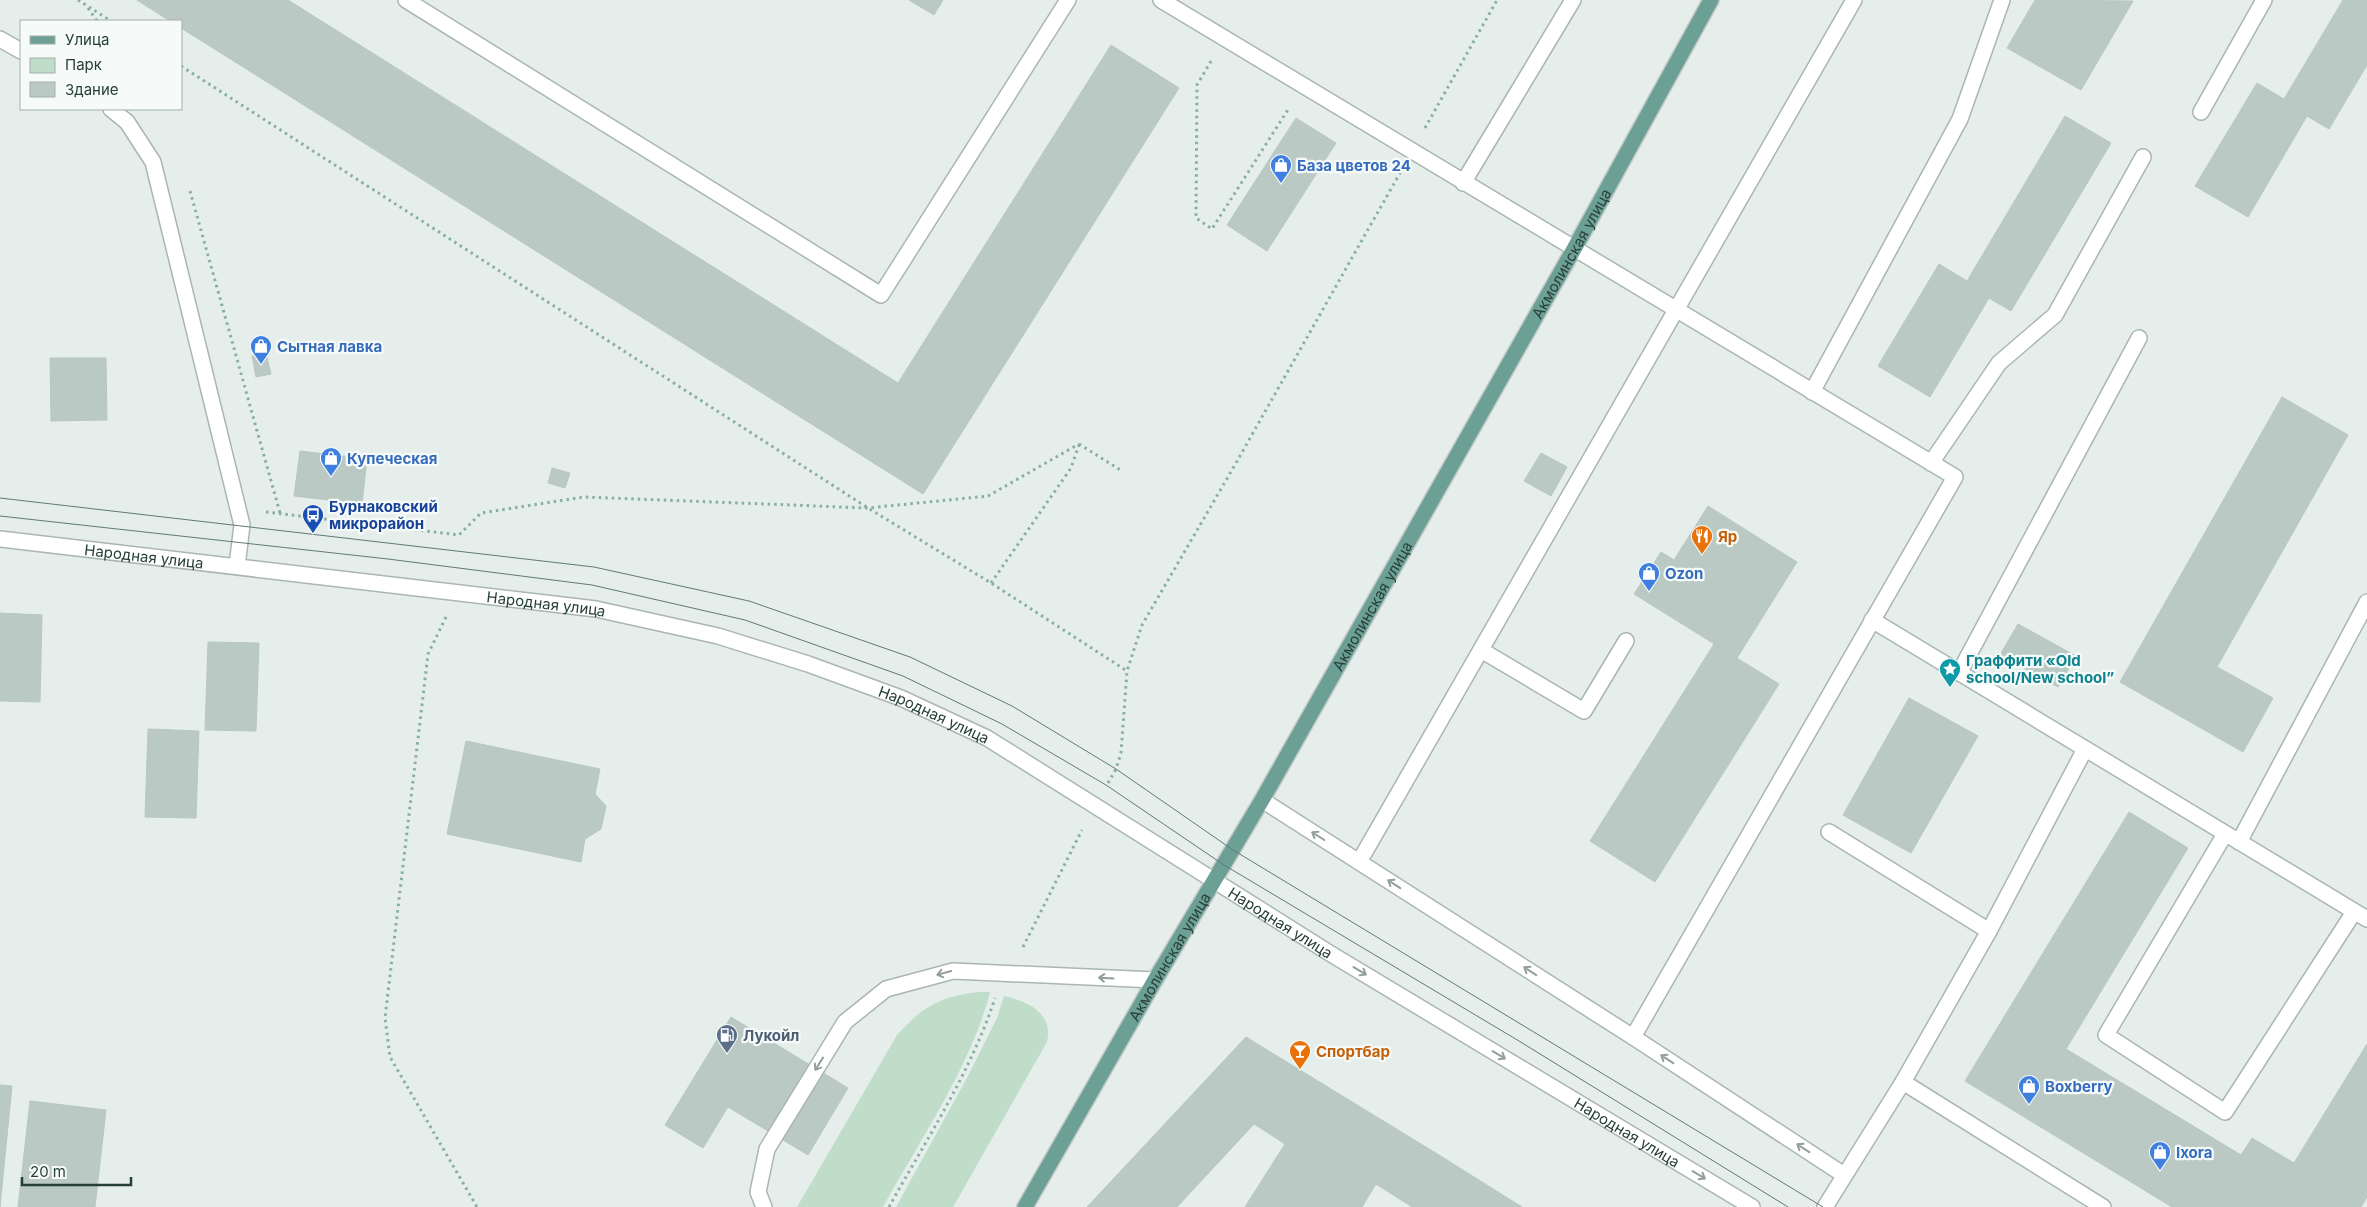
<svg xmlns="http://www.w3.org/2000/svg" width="2367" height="1207" viewBox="0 0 2367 1207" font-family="Inter,sans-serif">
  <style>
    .green { fill: #c0ddc9 }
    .building { fill: #bbc9c4; stroke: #b8c7c2 }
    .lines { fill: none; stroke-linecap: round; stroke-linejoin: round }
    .minor-casing { stroke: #a9b6b2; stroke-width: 18 }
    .major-casing { stroke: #c2c9c8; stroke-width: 18 }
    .path { stroke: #88afa5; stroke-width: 3; stroke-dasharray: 2.5 4; stroke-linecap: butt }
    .minor { stroke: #fff; stroke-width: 15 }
    .major { stroke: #6da095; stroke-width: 15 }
    .tram { stroke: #617a74; stroke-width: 1 }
    .oneway { stroke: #929f9c }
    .labels { text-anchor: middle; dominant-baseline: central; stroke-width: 4.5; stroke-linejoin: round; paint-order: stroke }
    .shop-label { font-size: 15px; font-weight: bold; fill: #366cbe; stroke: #f6faf9; text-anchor: start }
    .street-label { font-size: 15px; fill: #263f39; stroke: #f6faf9 }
    .transit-label { font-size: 15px; font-weight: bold; fill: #164399; stroke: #f6faf9; text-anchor: start }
    .food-label { font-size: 15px; font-weight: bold; fill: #c56008; stroke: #f6faf9; text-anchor: start }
    .culture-label { font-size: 15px; font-weight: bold; fill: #0d838f; stroke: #f6faf9; text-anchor: start }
    .service-label { font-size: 15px; font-weight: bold; fill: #4e5e75; stroke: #f6faf9; text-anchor: start }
  </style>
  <rect width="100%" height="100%" fill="#e6eeeb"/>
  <path class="green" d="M980,992H990C972,1064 919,1142 883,1207H797L897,1035C924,1006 940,996 980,992Z
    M1004,996C1027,1001 1054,1013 1047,1042L953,1207H896L968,1076L997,1018Z"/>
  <path class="building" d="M137,0H288L898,383L1111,45L1179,88L923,494L181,28V21H170Z
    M909,0H943L934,15Z
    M2035,0L2133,1L2081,90L2007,48Z
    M2343,0H2367V65L2329,129L2307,116L2248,217L2195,186L2257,83L2284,99Z
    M2065,116L2111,143L2011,311L1989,298L1930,397L1878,366L1939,264L1967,281Z
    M1296,118L1336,143L1267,251L1227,225Z
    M266,353L271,374L256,377L252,356Z
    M50,358H106L107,420L51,421Z
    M2282,397L2348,435L2217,667L2273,698L2243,752L2120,682Z
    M300,451L367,459L362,504L294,496Z
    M1541,453L1567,467L1551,496L1524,481Z
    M552,468L570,473L565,488L548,483Z
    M1708,506L1797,562L1737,658L1634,594L1661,552L1674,560Z
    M0,613L42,615L40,702L0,701Z
    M2018,624L2076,656L2058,687L2000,655Z
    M208,642L259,643L256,731L205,730Z
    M1714,644L1779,684L1655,882L1590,841Z
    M1909,698L1978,736L1911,853L1843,815Z
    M148,729L199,731L196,818L145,817Z
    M466,741L600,769L595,794L606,806L601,829L585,839L581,862L447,834Z
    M2129,812L2188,848L2066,1049L2241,1155L2252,1138L2294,1163L2367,1044V1197L2361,1207H2172L1965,1081Z
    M731,1017L848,1088L808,1155L728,1107L703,1148L665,1125Z
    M1246,1037L1439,1155L1409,1205L1376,1184L1362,1207H1245L1285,1144L1254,1124L1177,1207H1087Z
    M0,1085L12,1086L0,1207Z
    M30,1101L106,1110L95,1207H18Z
    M1439,1155L1522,1207H1412L1409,1205Z"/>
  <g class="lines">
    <g class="minor-casing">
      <g id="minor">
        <path d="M406,0L881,295L1068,0"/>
        <path d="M1161,0L1955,477L1633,1037"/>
        <path d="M0,39L21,51"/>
        <path d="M111,109L127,122L153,162L242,525L237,566"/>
        <path d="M2201,112L2264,0"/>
        <path d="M1463,183L1573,0"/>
        <path d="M1812,392L1960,119L2002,0"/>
        <path d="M1931,463L1999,363L2055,315L2143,157"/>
        <path id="s1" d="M0,539L596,609L718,636L808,664L901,698L987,738L1331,954L1752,1207"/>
        <path d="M1872,620L2367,919"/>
        <path d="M1481,650L1584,711L1626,641"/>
        <path d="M1959,673L2139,338"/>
        <path d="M1262,800L1633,1037L1844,1175"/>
        <path d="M1829,832L1989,931"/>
        <path d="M2225,834L2106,1035L2225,1112L2354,912"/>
        <path d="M2239,842L2367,602"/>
        <path d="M1359,862L1854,0"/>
        <path d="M1903,1082L1989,931L2085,749"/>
        <path d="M764,1207L758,1192L767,1149L845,1022L886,989L953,971L1155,980"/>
        <path d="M1825,1207L1903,1082L2103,1207"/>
      </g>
    </g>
    <g class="major-casing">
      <g id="major">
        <path id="s2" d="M1025,1207L1155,980L1262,800L1574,249L1711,0"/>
      </g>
    </g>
    <path class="path" d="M78,0L111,21
      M88,8L97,21
      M1211,61L1197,85L1196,218L1212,229L1289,108
      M181,66L868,508L991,583L1127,671
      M1425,128L1497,0
      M190,191L280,513
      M1079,444L1122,471
      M266,512L459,535L481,513L584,497L868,508L988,496L1079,444
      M991,583L1071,468L1079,445
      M446,617L428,654L385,1018L390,1057L477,1207
      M1108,783L1116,769L1121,753L1127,671L1142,625L1232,470L1400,173
      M1023,947L1082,830
      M889,1207C926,1140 971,1072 995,998"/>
    <use href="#minor" class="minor"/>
    <use href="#major" class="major"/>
    <path class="tram" d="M0,498L594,567L749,601L910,657L1012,706L1116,769L1233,850L1823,1207
      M0,516L388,559L592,585L745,620L903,676L1002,724L1106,785L1224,865L1519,1041L1788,1207"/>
  </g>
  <defs><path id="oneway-shaft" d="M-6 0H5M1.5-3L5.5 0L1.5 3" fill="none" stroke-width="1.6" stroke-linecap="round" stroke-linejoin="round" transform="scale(1.25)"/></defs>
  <g class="oneway">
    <use href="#oneway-shaft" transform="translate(1318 836) rotate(-148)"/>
    <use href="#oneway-shaft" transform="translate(1394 884) rotate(-147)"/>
    <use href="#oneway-shaft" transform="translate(1360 971) rotate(31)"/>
    <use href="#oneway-shaft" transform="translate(1530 971) rotate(-147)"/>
    <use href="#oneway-shaft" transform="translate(944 973) rotate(165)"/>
    <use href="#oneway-shaft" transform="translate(1106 978) rotate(-177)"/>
    <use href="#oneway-shaft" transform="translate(1499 1055) rotate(31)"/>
    <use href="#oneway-shaft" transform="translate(1667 1059) rotate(-147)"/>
    <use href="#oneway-shaft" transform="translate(819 1064) rotate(122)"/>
    <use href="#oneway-shaft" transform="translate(1803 1148) rotate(-147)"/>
    <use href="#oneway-shaft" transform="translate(1699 1175) rotate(31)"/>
  </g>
  <defs>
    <g id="shop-pin" transform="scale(1.125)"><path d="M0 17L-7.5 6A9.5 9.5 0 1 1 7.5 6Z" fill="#3f7fe0" stroke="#f6faf9"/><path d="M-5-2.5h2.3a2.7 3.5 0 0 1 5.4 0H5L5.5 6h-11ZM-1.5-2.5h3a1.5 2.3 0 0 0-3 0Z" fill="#fff"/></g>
    <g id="bus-pin" transform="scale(1.125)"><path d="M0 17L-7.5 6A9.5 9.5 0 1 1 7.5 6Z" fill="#1a4fb4" stroke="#f6faf9"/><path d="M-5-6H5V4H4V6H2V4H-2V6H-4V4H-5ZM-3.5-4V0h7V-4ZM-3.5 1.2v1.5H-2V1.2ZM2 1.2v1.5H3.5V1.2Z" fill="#fff"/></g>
    <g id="restaurant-pin" transform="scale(1.125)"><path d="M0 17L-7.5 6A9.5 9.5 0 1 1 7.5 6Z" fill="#e8710a" stroke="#f6faf9"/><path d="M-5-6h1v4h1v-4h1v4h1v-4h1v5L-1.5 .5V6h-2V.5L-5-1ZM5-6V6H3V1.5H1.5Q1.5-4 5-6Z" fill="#fff"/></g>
    <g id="sight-pin" transform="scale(1.125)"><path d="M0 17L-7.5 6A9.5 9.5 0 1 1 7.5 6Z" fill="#0f9aa8" stroke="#f6faf9"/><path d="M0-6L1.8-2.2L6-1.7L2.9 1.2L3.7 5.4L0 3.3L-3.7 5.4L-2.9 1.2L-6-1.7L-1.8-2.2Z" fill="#fff"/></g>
    <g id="fuel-pin" transform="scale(1.125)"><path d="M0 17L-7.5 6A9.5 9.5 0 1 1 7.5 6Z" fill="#5c6f8a" stroke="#f6faf9"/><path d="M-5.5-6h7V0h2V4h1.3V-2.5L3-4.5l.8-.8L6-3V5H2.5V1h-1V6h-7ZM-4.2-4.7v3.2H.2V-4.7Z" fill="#fff"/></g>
    <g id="bar-pin" transform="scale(1.125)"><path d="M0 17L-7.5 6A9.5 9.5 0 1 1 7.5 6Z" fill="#e8710a" stroke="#f6faf9"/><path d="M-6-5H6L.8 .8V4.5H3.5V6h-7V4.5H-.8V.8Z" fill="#fff"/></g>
  </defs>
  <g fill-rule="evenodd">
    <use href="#shop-pin" x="1281" y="165"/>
    <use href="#shop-pin" x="261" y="346"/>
    <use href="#shop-pin" x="331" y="458"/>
    <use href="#bus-pin" x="313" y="515"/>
    <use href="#restaurant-pin" x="1702" y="536"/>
    <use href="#shop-pin" x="1649" y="573"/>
    <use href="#sight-pin" x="1950" y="669"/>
    <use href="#fuel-pin" x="727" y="1035"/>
    <use href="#bar-pin" x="1300" y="1051"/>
    <use href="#shop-pin" x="2029" y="1086"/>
    <use href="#shop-pin" x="2160" y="1152"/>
  </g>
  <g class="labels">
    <g class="shop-label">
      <text x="1297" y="165">База цветов 24</text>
      <text x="277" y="346">Сытная лавка</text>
      <text x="347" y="458">Купеческая</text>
      <text x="1665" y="573">Ozon</text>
      <text x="2045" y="1086">Boxberry</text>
      <text x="2176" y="1152">Ixora</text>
    </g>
    <g class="street-label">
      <text stroke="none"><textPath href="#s2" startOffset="1099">Акмолинская улица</textPath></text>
      <text stroke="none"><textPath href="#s1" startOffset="145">Народная улица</textPath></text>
      <text stroke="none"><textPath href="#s1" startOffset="550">Народная улица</textPath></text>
      <text stroke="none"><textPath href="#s2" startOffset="694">Акмолинская улица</textPath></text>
      <text stroke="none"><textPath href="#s1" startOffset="955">Народная улица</textPath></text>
      <text stroke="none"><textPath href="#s1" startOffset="1360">Народная улица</textPath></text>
      <text stroke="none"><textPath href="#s2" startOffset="289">Акмолинская улица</textPath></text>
      <text stroke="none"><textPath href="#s1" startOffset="1765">Народная улица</textPath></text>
    </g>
    <g class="transit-label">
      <text x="329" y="506">Бурнаковский<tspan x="329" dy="17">микрорайон</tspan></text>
    </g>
    <g class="food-label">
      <text x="1718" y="536">Яр</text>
      <text x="1316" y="1051">Спортбар</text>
    </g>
    <g class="culture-label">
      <text x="1966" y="660">Граффити «Old<tspan x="1966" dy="17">school/New school”</tspan></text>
    </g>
    <g class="service-label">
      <text x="743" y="1035">Лукойл</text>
    </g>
  </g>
  <rect x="20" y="20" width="162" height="90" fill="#f6faf9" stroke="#a3afac"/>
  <rect x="30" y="36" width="25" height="8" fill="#6da095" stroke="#a3afac"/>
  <text x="65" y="45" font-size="15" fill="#263f39">Улица</text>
  <rect x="30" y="58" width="25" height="15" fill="#c0ddc9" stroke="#a3afac"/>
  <text x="65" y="70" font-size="15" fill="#263f39">Парк</text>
  <rect x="30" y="82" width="25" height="15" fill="#bbc9c4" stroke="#a3afac"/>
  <text x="65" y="95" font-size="15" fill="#263f39">Здание</text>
  <path d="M22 1177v8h109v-8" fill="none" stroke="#263f39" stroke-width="2.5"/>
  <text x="30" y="1177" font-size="15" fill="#263f39" stroke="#f6faf9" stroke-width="4" paint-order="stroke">20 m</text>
</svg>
